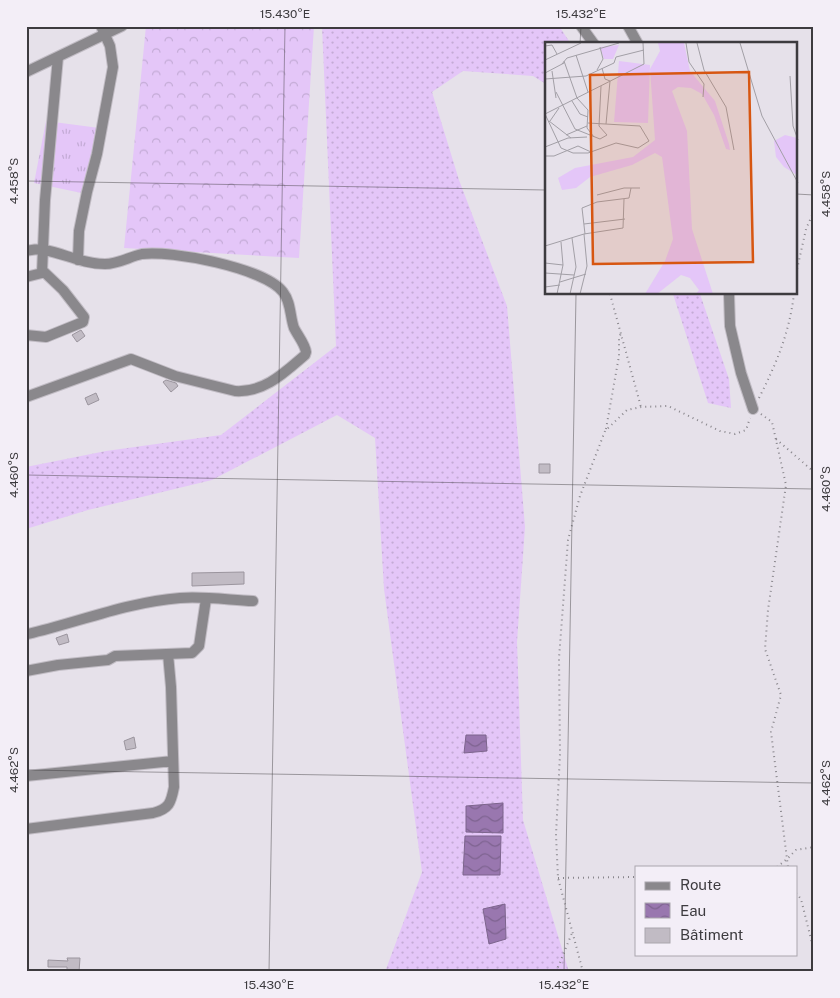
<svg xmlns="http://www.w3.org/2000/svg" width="840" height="998" viewBox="0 0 840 998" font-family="'Public Sans',sans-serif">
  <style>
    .grass { fill: url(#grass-tufts) }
    .forest { fill: url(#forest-crowns) }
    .garden { fill: url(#garden-dots) }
    .water { fill: url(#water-waves); stroke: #7d658d }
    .building { fill: #c1bbc4; stroke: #9b959e }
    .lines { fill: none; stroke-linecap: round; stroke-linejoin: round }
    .minor-casing { stroke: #c1bcc4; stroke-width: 12 }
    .path { stroke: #89868c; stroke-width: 2; stroke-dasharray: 1 4; stroke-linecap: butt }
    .minor { stroke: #8a888c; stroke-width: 10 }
    .ticks { fill: none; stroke: #3d3b3f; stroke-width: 1; stroke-opacity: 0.45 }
    .inset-road { fill: none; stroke: #a29fa6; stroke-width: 1 }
    .view { fill: #d75611; fill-opacity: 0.15; stroke: #d75611; stroke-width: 2.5 }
    .inset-edge { fill: none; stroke: #3d3b3f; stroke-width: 2.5 }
    .neatline { fill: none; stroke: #3d3b3f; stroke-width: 2 }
    .ticks-label { font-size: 12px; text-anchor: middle; fill: #3d3b3f }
  </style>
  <defs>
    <pattern id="grass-tufts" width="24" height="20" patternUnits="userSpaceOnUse" patternTransform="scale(1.25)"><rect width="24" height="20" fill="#e4c6f8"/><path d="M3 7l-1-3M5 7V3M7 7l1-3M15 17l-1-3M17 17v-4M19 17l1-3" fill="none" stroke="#c4abd6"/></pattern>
    <pattern id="forest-crowns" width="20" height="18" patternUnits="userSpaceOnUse" patternTransform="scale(1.25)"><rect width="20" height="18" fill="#e4c6f8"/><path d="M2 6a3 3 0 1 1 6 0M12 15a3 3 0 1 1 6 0" fill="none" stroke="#c4abd6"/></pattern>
    <pattern id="garden-dots" width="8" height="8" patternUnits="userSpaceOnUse" patternTransform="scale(1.25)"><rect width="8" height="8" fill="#e4c6f8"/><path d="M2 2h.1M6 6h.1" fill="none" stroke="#c4abd6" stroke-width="1.8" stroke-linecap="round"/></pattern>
    <pattern id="water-waves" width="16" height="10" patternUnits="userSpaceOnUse" patternTransform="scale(1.25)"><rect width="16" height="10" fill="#9977af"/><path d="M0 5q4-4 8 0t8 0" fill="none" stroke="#7e6390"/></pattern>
  </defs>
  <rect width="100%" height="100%" fill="#e6e1ea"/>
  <path class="grass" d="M46,121L107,129L91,195L34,183Z"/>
  <path class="forest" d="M146,26H314L299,258L124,248Z"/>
  <path class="garden" d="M322,26H559L571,44H546V84L533,76L463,71L432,92L459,180L507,306L525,527L517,642L523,820L569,972H385L422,872L384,589L375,438L337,415L212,480L88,510L26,529V467L106,451L221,435L336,346Z
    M673,294H700L729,379L731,408L708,403Z"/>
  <path class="water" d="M466,735H486L487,751L464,753Z
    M503,803V833L466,832V806Z
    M465,836H501L500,875H463Z
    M505,904L506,939L489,944L483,909Z"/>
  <path class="building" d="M81,330L85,336L77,342L72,335Z
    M166,380L176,383L178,386L171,392L163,382Z
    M96,393L99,400L88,405L85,398Z
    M539,464H550V473H539Z
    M244,572V584L192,586V573Z
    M67,634L69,642L59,645L56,638Z
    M134,737L136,748L126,750L124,741Z
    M67,958H80L79,972H67V967H48V960L68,961Z"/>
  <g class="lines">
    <g class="minor-casing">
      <path id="minor" d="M581,26L594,44
        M628,26L638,44
        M26,72L122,26
        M26,251C32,250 39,248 45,250C65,254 83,264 105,264C118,264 129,257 142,254C171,250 265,268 283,292C291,302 290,317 294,328C298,336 305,344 306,352L305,355C284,373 264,393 235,391L175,376L131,359L26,397
        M78,260L79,231L87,192L97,154L113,67L110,46L101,26
        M26,277L42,273L45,200L58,57
        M729,294L730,326L741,373L753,409
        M26,335L46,337L83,322L84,317L63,290L42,270
        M28,634C79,622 128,602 180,598C203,596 230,600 253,601
        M26,671L58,665L108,660L115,656L192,653L199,646L206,599
        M26,776L173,761
        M26,829L153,813C169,809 171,803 174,787L171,687L168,654"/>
    </g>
    <path class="path" d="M796,274L806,229L814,211
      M610,294L641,407
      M759,398C777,362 789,334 794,294
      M761,414L772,422L786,485L768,610L765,649L781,695L771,732L788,867
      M606,429L619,356V338L621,333
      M776,439L814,472
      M777,867L787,859L796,850L814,847
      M558,878L636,877
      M796,893L801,899L814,951
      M556,972L572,933
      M583,972L558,878L556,835L560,754L559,658L568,540L580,496L605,431L627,410L641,407L668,406L720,431L735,434L746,430L750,418"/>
    <use href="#minor" class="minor"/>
  </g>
  <path class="ticks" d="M580,44L581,26M26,181L546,190M796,194L814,195M26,475L814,489M26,770L814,783M269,972L285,26M564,972L576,294"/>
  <g transform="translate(545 42)">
    <rect width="252" height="252" fill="#e6e1ea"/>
    <path d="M74,3L68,17H59L55,5ZM74,19L105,23L103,81L69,80ZM240,93L252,96V133L239,125L231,115L229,99Z" fill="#e4c6f8"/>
    <path d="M113,1H139L145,29L170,59L184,102L185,108L181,107L169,73L157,52L146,46L133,45L127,49L142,89L147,187L168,252H151L154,248L145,236L136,233L112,252H100L120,219L128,197L117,115L110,111L87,123L45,135L31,146L17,148L13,136L30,126L88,115L110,98L105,27L115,9Z" fill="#e4c6f8"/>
    <path class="inset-road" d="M141,1L144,20L159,42L158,55M152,1L159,28L181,65L189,108M195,1L217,74L253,141M0,4L7,3L12,12M31,13L43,50M0,18L36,1M19,19L32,56L43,68L42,86L49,95M17,22L22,16L74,1M57,26L60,37L65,39M52,28L58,17L55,5M7,29L11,56M0,31L19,21M245,34L248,84L253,98M0,37L41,34L69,21L71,15L99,8M11,50L30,87L55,97L62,93L54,84L56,44M27,59L35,72L43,75M0,72L16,106L28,111H43L71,101L93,106L104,99L95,84L43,81M0,72L99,22L98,1M4,79L26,96M5,79L14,66M61,82L65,39M21,93L42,84M0,105L23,96L42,95M0,114H9L33,104L46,110M52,153L79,146H95M39,182L80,177M40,192L37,166L52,160L84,156L86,146M0,204L39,192L78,186L79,157M0,221L18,223L16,200M0,231L29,233M15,240L41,232M0,245L15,243M12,252L18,223M25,252L31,225L27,196M35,252L42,224L39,192"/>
    <path class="view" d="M204,30L208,220L48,222L45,33Z"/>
    <rect width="252" height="252" class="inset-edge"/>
  </g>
  <rect width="840" height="998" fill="none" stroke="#f3eef7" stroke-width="55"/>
  <rect x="635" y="866" width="162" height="90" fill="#f3eef7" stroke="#aaa6ad"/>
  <rect x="645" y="882" width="25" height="8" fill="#8a888c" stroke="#aaa6ad"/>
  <text x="680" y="890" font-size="15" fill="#3d3b3f">Route</text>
  <rect x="645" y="903" width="25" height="15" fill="url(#water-waves)" stroke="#aaa6ad"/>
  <text x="680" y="916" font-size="15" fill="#3d3b3f">Eau</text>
  <rect x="645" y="928" width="25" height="15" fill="#c1bbc4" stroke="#aaa6ad"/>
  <text x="680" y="940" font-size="15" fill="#3d3b3f">Bâtiment</text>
  <rect x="28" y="28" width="784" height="942" class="neatline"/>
  <g class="ticks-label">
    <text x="285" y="18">15.430°E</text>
    <text x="581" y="18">15.432°E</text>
    <text transform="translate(14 181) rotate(-90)" y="4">4.458°S</text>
    <text transform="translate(826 194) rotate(-90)" y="4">4.458°S</text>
    <text transform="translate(14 475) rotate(-90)" y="4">4.460°S</text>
    <text transform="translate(826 489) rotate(-90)" y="4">4.460°S</text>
    <text transform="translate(14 770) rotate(-90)" y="4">4.462°S</text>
    <text transform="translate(826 783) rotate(-90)" y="4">4.462°S</text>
    <text x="269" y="989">15.430°E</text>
    <text x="564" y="989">15.432°E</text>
  </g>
</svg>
